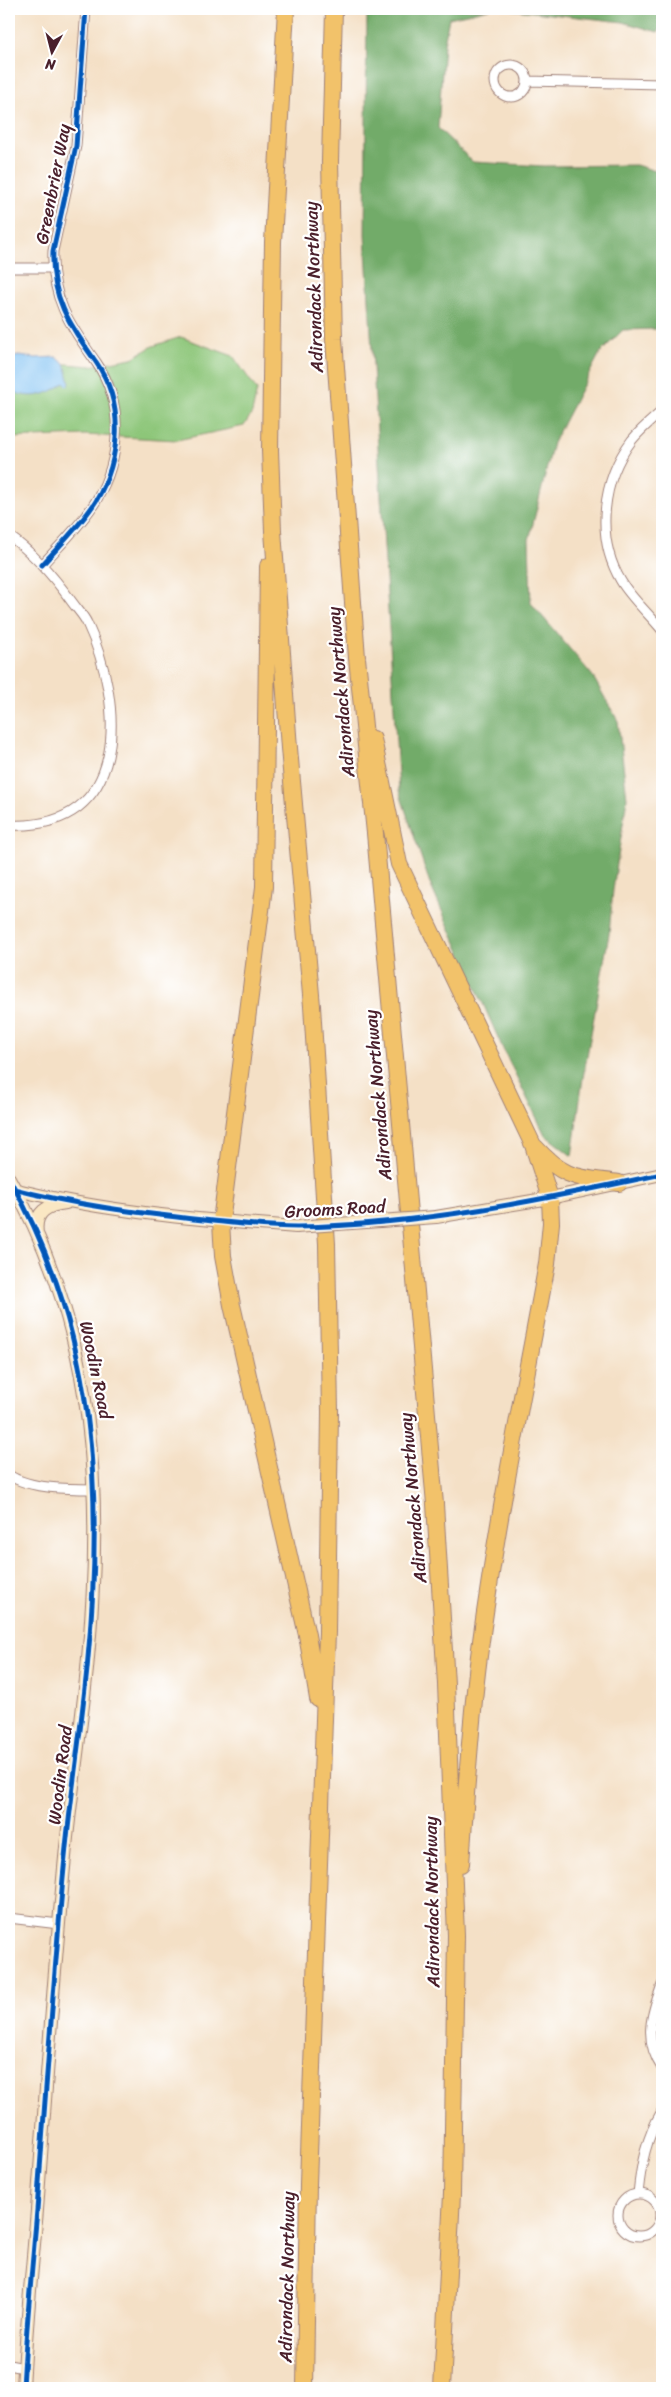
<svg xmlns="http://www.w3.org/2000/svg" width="671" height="2397" viewBox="0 0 671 2397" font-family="Sriracha,sans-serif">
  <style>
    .green { fill: #8dc679; stroke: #6c7252 }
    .forest { fill: #72ab69; stroke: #5e654a }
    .water { fill: #7bbff2; stroke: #626f8e }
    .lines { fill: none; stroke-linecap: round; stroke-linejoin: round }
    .street-casing { stroke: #9f8078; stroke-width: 11 }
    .secondary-casing { stroke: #9f8078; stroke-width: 14 }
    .highway-casing { stroke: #9f8078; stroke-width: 18 }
    .street { stroke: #fff; stroke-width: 9 }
    .secondary { stroke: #fae7c3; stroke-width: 12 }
    .highway { stroke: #f2c26a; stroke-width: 16 }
    .secondary-bridge-casing { stroke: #9f8078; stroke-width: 14; stroke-linecap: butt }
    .secondary-bridge { stroke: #fae7c3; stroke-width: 12 }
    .cycleway-casing { stroke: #fff; stroke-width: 8 }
    .cycleway { stroke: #0057b8; stroke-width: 5 }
    .labels { text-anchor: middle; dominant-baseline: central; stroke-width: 4.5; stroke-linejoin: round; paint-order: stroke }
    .street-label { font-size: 18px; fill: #4a1f2b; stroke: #fff }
  </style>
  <rect width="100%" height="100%" fill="#fff"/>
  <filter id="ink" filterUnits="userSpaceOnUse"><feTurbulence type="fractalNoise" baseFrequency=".02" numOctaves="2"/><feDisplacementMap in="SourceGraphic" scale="10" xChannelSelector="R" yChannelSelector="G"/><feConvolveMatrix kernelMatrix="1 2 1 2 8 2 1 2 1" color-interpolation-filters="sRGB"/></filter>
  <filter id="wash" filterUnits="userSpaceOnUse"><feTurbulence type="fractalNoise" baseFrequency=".0096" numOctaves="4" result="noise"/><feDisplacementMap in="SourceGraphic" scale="20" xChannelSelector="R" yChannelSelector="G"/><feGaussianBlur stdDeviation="1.12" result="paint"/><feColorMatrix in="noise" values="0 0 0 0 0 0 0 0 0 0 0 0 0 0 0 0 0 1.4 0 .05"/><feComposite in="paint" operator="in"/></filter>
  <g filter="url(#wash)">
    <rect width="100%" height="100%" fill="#f4e0c6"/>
    <path class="green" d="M181,337L233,356L257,390L252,413L244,426L177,440L85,435L9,438V364L56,363L90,366L132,358L153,346Z"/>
    <path class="forest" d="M367,9H489L449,18L444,44L438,128L473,162L544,166L636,165L662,173V332L658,329L623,330L600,353L553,443L529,540L531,603L592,675L618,721L627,798L613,890L609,934L583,1078L572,1156L545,1135L503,1049L430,884L399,791L365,235Z
      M506,9H662V26L658,32L623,22Z"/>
    <path class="water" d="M18,356L36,358L56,357L65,364L70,383L68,386L64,383C48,396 27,401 9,389V358Z"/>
  </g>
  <g filter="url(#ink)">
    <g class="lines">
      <g class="street-casing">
        <path id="street" d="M495 81a16 16 0 1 1 32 0a16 16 0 1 1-32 0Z
          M527,81L662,84
          M9,268H53
          M662,411C652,420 641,429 632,440C602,480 595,537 621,581C631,598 649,614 662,630
          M9,536C34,553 54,577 72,602C77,609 84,616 87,623C125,704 131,831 9,825
          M42,565C60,545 81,525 96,501C121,459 125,404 96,362C70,325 51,299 53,251L76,146L86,9
          M9,1475C29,1489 70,1489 94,1489
          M9,1918L59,1924
          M662,1985C651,2015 643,2039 662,2068
          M618 2215a21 21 0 1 1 42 0a21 21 0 1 1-42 0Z
          M638,2194C641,2164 646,2138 662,2111
          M9,2365L24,2368"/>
      </g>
      <g class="secondary-casing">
        <path id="secondary" d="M9,1178C97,1332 104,1497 87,1669C81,1729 72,1788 66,1847C54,1968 46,2089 37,2210C32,2269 26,2329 23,2388
          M9,1188C104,1212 200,1220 296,1227
          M436,1217L550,1198L662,1174
          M37,1233C34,1212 47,1205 66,1203"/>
      </g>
      <g class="highway-casing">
        <path id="highway" d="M286,9L273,242L270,450L273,531L289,748L312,1006L327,1244L330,1412L327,1632L308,2184L305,2388
          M334,9L330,161L334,339L357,658L375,833L435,1504L446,1684L456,1935L452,2194L442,2388
          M268,566L264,887L221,1222L223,1256L232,1305L307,1635L318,1699
          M373,739L399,864L533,1145L550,1198L551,1223L547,1264C523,1394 496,1525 479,1656C470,1725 466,1795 461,1864
          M535,1147C565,1180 577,1177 619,1183"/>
      </g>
      <use href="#street" class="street"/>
      <use href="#secondary" class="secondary"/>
      <use href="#highway" class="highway"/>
      <g class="secondary-bridge-casing">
        <path id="secondary-bridge" d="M296,1227L436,1217"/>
      </g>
      <use href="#secondary-bridge" class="secondary-bridge"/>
      <g class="cycleway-casing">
        <path id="cycleway" d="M42,565C60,545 81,525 96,501C121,459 125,404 96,362C70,325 51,299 53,251L76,146L86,9
          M9,1178C97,1332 104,1497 87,1669C81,1729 72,1788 66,1847C54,1968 46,2089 37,2210C32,2269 26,2329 23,2388
          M10,1188C74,1205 138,1213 203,1220C234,1223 266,1227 297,1227C421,1225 542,1200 662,1174"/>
      </g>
      <use href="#cycleway" class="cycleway"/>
    </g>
  </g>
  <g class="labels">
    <g class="street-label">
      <text transform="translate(53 184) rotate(-79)">Greenbrier Way</text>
      <text transform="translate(314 287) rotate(-92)">Adirondack Northway</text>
      <text transform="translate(341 692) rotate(-95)">Adirondack Northway</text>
      <text transform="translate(378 1095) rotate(-95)">Adirondack Northway</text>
      <text transform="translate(335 1209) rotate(-3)">Grooms Road</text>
      <text transform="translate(96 1370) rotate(78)">Woodin Road</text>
      <text transform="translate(413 1498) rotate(-95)">Adirondack Northway</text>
      <text transform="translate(60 1775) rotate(-83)">Woodin Road</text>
      <text transform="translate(432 1902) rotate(-91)">Adirondack Northway</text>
      <text transform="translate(287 2277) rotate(-89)">Adirondack Northway</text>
    </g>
  </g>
  <rect width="671" height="2397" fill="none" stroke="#fff" stroke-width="30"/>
  <g transform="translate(52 52) rotate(187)" stroke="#ffffff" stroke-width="4" paint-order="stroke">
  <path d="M0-4L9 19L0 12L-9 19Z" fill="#4a1f2b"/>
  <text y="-8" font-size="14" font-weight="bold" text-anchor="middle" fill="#4a1f2b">N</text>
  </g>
</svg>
